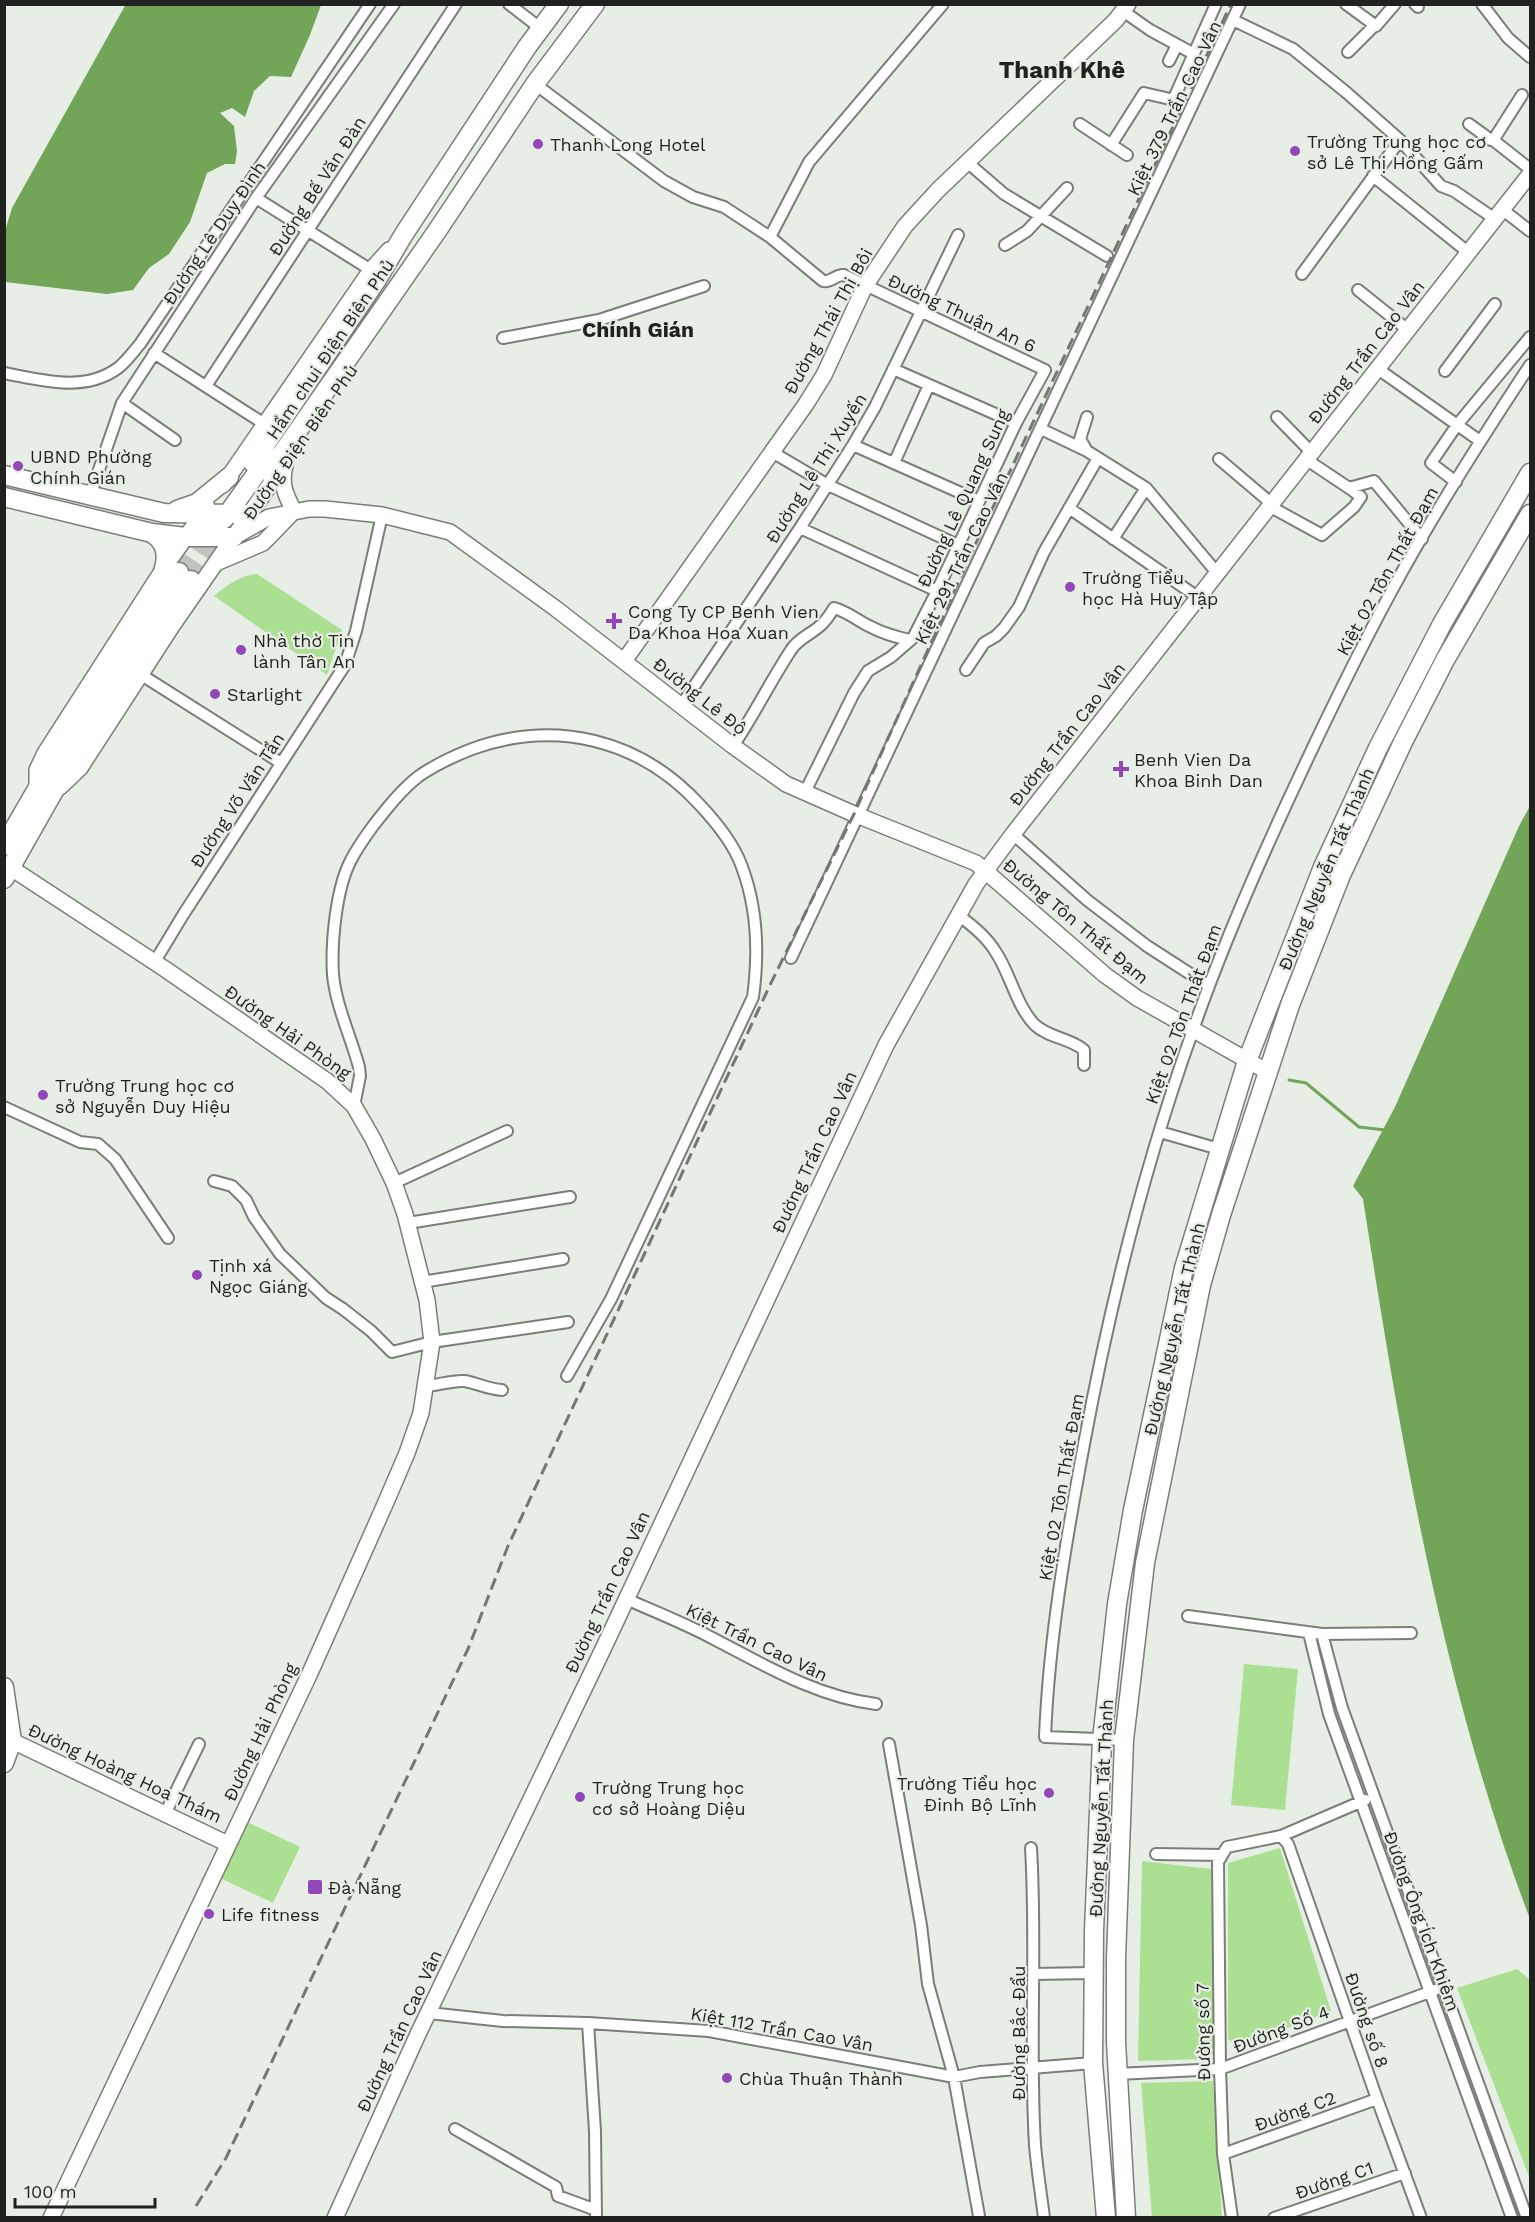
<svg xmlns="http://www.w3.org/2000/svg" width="1535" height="2222" viewBox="0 0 1535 2222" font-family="'Work Sans',sans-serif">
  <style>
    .green { fill: #abdf91 }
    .water { fill: #73a559 }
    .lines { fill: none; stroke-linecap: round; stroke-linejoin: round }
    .stream { stroke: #73a559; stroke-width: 3 }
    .primary-tunnel { stroke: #bfc5bd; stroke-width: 18; stroke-dasharray: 18 9; stroke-linecap: butt }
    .street-casing { stroke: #797f77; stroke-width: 14 }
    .secondary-casing { stroke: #797f77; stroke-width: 18 }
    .primary-casing { stroke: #797f77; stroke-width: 21 }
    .street { stroke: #fff; stroke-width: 10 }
    .secondary { stroke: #fff; stroke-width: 15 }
    .primary { stroke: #fff; stroke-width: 18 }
    .rail { stroke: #737871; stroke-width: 3; stroke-dasharray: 12 6; stroke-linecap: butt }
    .poi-dot { fill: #9246b7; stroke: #e7eee5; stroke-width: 2 }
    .labels { text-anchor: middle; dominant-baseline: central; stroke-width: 4.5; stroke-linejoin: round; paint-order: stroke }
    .street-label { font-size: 18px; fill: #1f221e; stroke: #e7eee5 }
    .poi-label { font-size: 18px; fill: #1f221e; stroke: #e7eee5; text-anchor: start }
    .quarter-label { font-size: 21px; font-weight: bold; fill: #1f221e; stroke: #e7eee5 }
    .district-label { font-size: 24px; font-weight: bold; fill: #1f221e; stroke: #e7eee5 }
  </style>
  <rect width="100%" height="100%" fill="#e7eee5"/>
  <path class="green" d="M257,574L342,630L327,675L214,596C227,585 241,575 257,574Z
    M1244,1664L1298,1669L1285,1810L1231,1805Z
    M247,1822L300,1847L273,1903L220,1878Z
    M1280,1848L1331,2011L1239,2047L1228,2039V1863Z
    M1142,1861L1211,1869L1215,2052L1207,2059L1138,2061Z
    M1517,1969L1528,1978L1530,1982V2179L1457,1988Z
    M1213,2081L1222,2217H1152L1141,2083Z"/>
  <path class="water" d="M126,4L321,5L310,35L291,77L270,76L254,91L245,117L232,108L220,113L234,126L237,151L235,164H225L207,173L190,222L169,254L149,268L133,290L107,294L5,282V231L12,208Z
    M1530,806V1919C1442,1688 1401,1442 1363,1199L1353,1186L1395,1107L1519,826Z"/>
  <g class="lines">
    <path class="stream" d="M1289,1080L1306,1083L1359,1127L1385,1130"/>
    <path class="primary-tunnel" d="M179,572L210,526
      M191,580L269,472"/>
    <g class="street-casing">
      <path id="street" d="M509,4L540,28
        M1346,4L1376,26L1395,4
        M1415,4L1418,7
        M1482,4L1508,38L1530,57
        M1123,11L1150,30L1194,54
        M1233,20L1293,49L1347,93L1400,140L1441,186L1454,191L1495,219
        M1348,52L1374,26
        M1169,61L1177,45
        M535,84L664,181L693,197L724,207L770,237L823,281C831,283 836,274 844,275L1045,370L1016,423L937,591L913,638L891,657L868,671L854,693L805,792
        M1080,124L1127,155
        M1469,124L1491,140L1494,139L1522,95
        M1493,140L1530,169
        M1111,145L1144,93L1170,99L1174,98L1216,4
        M967,162L1004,194L1107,256
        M1373,176L1469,253
        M256,198L371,270
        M1503,210L1530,231
        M770,237L809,162L943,4
        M1005,245L1027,231L1067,188
        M1302,274L1400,140
        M1358,290L1408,330
        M503,338L599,320L704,286
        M154,353L266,425
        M893,369L1016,423
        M1378,369L1480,441
        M1445,371L1495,304
        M4,373C42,380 84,393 118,368C126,362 133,352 140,344L370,4
        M206,386L456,4
        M122,403L175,440
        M1087,417L1080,439L1087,451
        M1277,417L1312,453
        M1041,429L1087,451L1146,488L1218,574
        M853,445L979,501
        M772,452L828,485L958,545
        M1219,459L1272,504
        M1307,460L1349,488L1374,481L1422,539
        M894,463L929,385
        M1456,482L1431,463L1457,425L1530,337
        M90,496L122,403L256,198L394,4
        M1271,507L1322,535L1354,507L1361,497L1348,487
        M1069,508L1199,598
        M800,528L937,591
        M1113,539L1146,488
        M966,670L984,643L996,636L1004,628L1019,607L1044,552L1098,458
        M140,674L281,763
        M681,706L800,528L853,445L875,407L958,235
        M733,746C754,715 770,682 791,650C799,637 813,634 823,623C827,619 831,613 834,608C848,612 857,620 869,626C882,633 895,637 910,640
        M1013,834L1087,900L1147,946L1209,986
        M958,915C972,925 986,936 995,951C1010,972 1016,1006 1035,1025C1049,1038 1070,1038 1084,1050V1065
        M791,958L1240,4
        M154,963L183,915L345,665L356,631L382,515
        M354,1106L360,1076L359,1067C351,1037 336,1006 333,975C331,943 336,888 351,860C357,848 365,837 373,826C387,808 402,789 419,776C435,765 454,756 472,749C555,719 639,739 699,804C716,822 734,844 742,867C758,910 759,953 753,997L611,1299L567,1376
        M4,1107L80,1142L98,1144L115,1159L168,1238
        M1160,1132L1219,1149
        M214,1181L232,1186L246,1200L254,1217L280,1254L326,1298L343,1309L371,1331L392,1352L432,1342L568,1322
        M394,1183L507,1131
        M408,1223L570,1197
        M422,1282L563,1259
        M426,1386C438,1385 454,1380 464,1381C477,1383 487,1389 502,1390
        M626,1599C656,1612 686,1624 714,1639C766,1666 818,1697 876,1704
        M1188,1616L1322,1634L1411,1633
        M1309,1633L1329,1714L1512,2218
        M1322,1634L1342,1708L1527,2218
        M1124,1740L1045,1737C1049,1638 1066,1541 1084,1444C1110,1304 1145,1164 1193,1030C1223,943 1260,860 1299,777C1328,715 1358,653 1391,592C1433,514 1481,439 1530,365
        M889,1744L921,1925L928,1984L954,2077L979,2216
        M165,1814L199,1744
        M1281,1836L1288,1844L1377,2099L1421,2218
        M1031,1848C1037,1947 1029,2046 1035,2145C1037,2169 1041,2193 1044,2218
        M1156,1854L1222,1855
        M1033,1974L1093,1973
        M429,2013L503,2021L588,2023L709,2031L954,2077L980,2072L1093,2063
        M588,2023L595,2131L596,2218
        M1117,2074L1220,2069L1435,1990
        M455,2129L556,2187L558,2196L596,2210
        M1223,2154L1377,2099
        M1232,2218L1223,2154L1220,2069L1218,1862L1227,1847L1281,1836L1365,1800
        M1274,2218L1405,2173"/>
    </g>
    <g class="secondary-casing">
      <path id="secondary" d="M223,485L371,270L389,250
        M234,537L269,517L309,509H325L382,515L450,532L555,608L733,746L786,784L854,814L976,863L1105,975L1137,998L1268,1072
        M216,563L263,543L294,511C286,496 280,484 285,466
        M624,661L806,404L824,375L865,286L905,226L938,190L1116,20L1128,4
        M37,787V770L45,753L164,568L207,507
        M60,787L80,768L172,626L285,463
        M11,868L165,969L327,1081L354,1106L373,1139L394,1183L405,1214L427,1300L432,1342L421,1413L407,1453L386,1502L310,1673L51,2218
        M4,1737L228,1844
        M335,2218L418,2034L604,1647L886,1045L976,884L1013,834L1530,174"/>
    </g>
    <g class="primary-casing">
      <path id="primary" d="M253,463L378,278L404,234L527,47L559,4
        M269,472L437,231L535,84L595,4
        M4,475L164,513L250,514
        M4,497L152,533L185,537H234
        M177,510L197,503L229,477
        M152,533C165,542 168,553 164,568
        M185,537L201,533L224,519L269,456
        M4,846L55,758L179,572
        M4,879L72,759L191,580
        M4,1687L12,1741L4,1763
        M1106,2218L1093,2063L1094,1931L1102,1740L1117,1604L1133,1510L1184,1268L1247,1061L1323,867L1378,748L1442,624L1530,473
        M1126,2218L1116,2042V1958L1124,1740L1145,1563L1201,1285L1221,1215L1290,1005L1341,875L1403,742L1445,660L1530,514"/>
    </g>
    <use href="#street" class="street"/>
    <use href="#secondary" class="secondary"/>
    <use href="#primary" class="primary"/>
    <path class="rail" d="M196,2206L226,2158L468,1649L508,1546L770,985L854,814L976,543L1231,4"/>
  </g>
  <g class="poi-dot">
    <circle cx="538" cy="144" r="6"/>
    <circle cx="1295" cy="151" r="6"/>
    <circle cx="18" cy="466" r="6"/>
    <circle cx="1070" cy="587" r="6"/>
    <path d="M611 612h6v6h6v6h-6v6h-6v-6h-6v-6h6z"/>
    <circle cx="241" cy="650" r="6"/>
    <circle cx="215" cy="694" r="6"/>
    <path d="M1118 760h6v6h6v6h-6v6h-6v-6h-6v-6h6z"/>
    <circle cx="43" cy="1095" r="6"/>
    <circle cx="197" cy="1275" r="6"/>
    <circle cx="1049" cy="1793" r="6"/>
    <circle cx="580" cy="1797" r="6"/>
    <rect x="307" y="1879" width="16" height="16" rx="3"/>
    <circle cx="209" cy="1914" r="6"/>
    <circle cx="727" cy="2078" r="6"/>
  </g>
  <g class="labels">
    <g class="street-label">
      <text transform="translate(1174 108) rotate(-64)">Kiệt 379 Trần Cao Vân</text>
      <text transform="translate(317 186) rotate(-57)">Đường Bế Văn Đàn</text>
      <text transform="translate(214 233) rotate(-56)">Đường Lê Duy Đình</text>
      <text transform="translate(962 313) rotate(25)">Đường Thuận An 6</text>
      <text transform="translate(828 321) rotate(-61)">Đường Thái Thị Bôi</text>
      <text transform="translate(330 349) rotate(-56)">Hầm chui Điện Biên Phủ</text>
      <text transform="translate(1366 352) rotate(-52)">Đường Trần Cao Vân</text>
      <text transform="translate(300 442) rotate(-55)">Đường Điện Biên Phủ</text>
      <text transform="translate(816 468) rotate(-58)">Đường Lê Thị Xuyến</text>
      <text transform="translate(963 498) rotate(-65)">Đường Lê Quang Sung</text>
      <text transform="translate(961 558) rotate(-64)">Kiệt 291 Trần Cao Vân</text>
      <text transform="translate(1387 571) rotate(-61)">Kiệt 02 Tôn Thất Đạm</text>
      <text transform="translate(700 696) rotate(38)">Đường Lê Độ</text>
      <text transform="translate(1067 734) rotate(-52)">Đường Trần Cao Vân</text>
      <text transform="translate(237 800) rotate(-57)">Đường Võ Văn Tần</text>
      <text transform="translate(1326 869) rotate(-67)">Đường Nguyễn Tất Thành</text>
      <text transform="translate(1076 921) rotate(40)">Đường Tôn Thất Đạm</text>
      <text transform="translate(1183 1014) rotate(-70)">Kiệt 02 Tôn Thất Đạm</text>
      <text transform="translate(288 1032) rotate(35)">Đường Hải Phòng</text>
      <text transform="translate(814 1152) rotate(-65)">Đường Trần Cao Vân</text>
      <text transform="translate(1174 1329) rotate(-77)">Đường Nguyễn Tất Thành</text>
      <text transform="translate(1061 1487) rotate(-80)">Kiệt 02 Tôn Thất Đạm</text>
      <text transform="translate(607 1592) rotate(-65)">Đường Trần Cao Vân</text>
      <text transform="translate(757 1642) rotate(26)">Kiệt Trần Cao Vân</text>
      <text transform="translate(260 1732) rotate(-65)">Đường Hải Phòng</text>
      <text transform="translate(125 1773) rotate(25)">Đường Hoàng Hoa Thám</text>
      <text transform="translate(1101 1808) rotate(-87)">Đường Nguyễn Tất Thành</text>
      <text transform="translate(1422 1921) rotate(70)">Đường Ông Ích Khiêm</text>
      <text transform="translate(1367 2020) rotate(71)">Đường số 8</text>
      <text transform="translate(782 2029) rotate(10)">Kiệt 112 Trần Cao Vân</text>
      <text transform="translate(1281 2029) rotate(-21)">Đường Số 4</text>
      <text transform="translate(399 2031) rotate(-65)">Đường Trần Cao Vân</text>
      <text transform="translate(1203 2032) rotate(-91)">Đường số 7</text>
      <text transform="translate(1018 2033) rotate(-90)">Đường Bắc Đẩu</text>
      <text transform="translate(1295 2111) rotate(-20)">Đường C2</text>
      <text transform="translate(1334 2180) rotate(-19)">Đường C1</text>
    </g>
    <g class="poi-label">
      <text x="1307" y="141">Trường Trung học cơ<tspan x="1307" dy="21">sở Lê Thị Hồng Gấm</tspan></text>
      <text x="550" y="144">Thanh Long Hotel</text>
      <text x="30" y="456">UBND Phường<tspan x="30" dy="21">Chính Gián</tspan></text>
      <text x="1082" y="577">Trường Tiểu<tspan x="1082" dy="21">học Hà Huy Tập</tspan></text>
      <text x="628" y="611">Cong Ty CP Benh Vien<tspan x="628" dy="21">Da Khoa Hoa Xuan</tspan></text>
      <text x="253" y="640">Nhà thờ Tin<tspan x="253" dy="21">lành Tân An</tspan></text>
      <text x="227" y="694">Starlight</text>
      <text x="1134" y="759">Benh Vien Da<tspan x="1134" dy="21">Khoa Binh Dan</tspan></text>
      <text x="55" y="1085">Trường Trung học cơ<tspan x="55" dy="21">sở Nguyễn Duy Hiệu</tspan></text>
      <text x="209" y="1265">Tịnh xá<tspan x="209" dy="21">Ngọc Giáng</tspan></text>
      <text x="1037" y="1783" text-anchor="end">Trường Tiểu học<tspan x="1037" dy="21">Đinh Bộ Lĩnh</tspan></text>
      <text x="592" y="1787">Trường Trung học<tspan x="592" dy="21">cơ sở Hoàng Diệu</tspan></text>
      <text x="328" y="1887">Đà Nẵng</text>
      <text x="221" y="1914">Life fitness</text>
      <text x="739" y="2078">Chùa Thuận Thành</text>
    </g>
    <g class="quarter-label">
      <text x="638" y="329">Chính Gián</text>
    </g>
    <g class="district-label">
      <text x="1062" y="70">Thanh Khê</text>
    </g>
  </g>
  <rect width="1535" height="2222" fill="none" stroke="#1f221e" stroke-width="12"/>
  <path d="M15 2198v9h140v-9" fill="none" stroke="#1f221e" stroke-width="3"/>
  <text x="24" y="2198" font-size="18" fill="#1f221e" stroke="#e7eee5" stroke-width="4.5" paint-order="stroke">100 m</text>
</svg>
